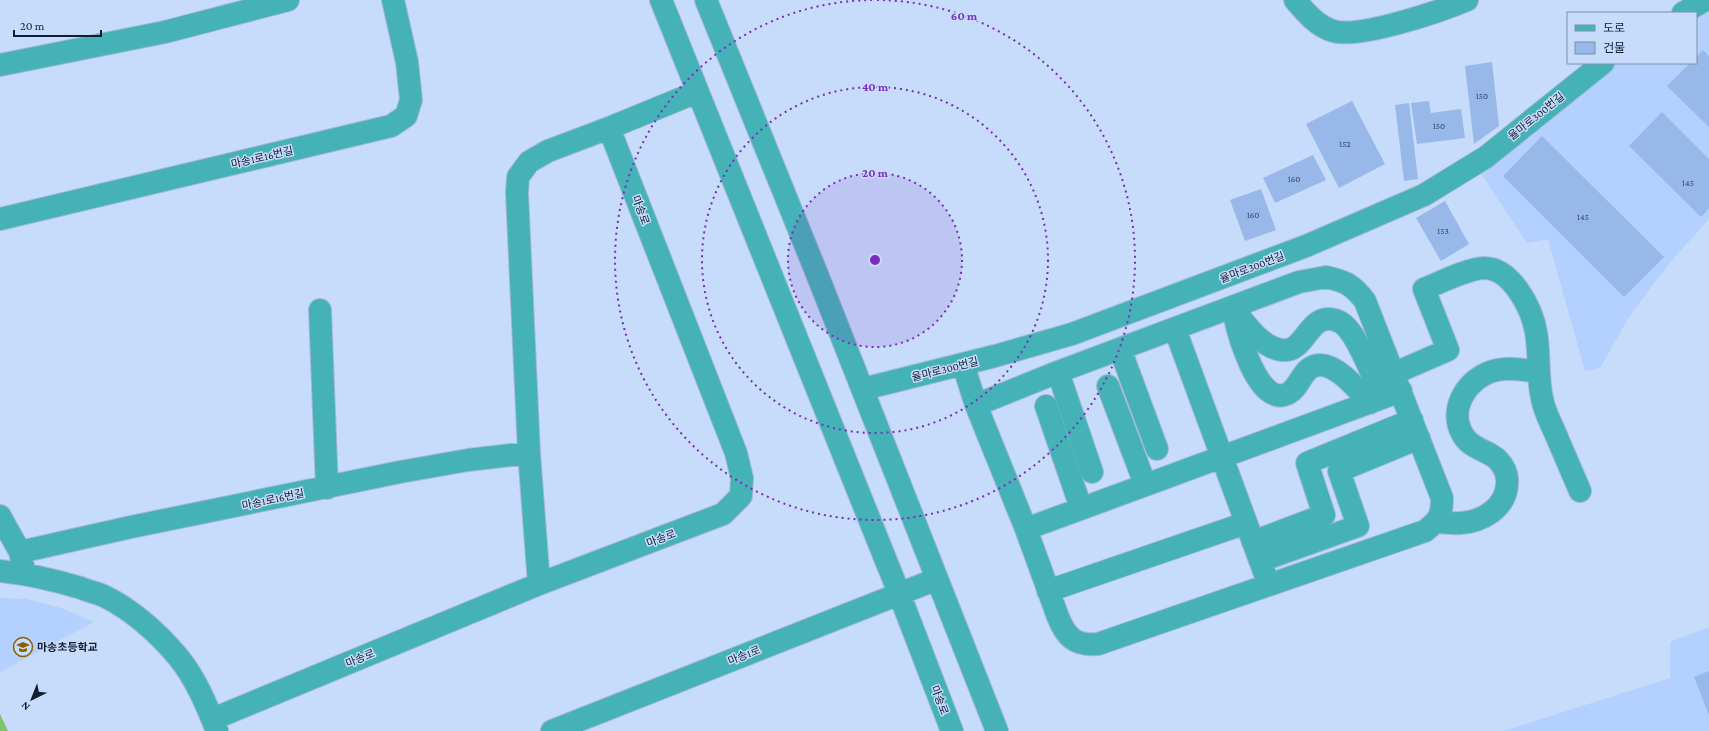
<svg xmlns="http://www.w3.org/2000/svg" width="1709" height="731" viewBox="0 0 1709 731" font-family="'Crimson Pro','Noto Sans KR',serif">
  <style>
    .built { fill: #b3d0fe }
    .green { fill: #7dc56a }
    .building { fill: #98b8ea }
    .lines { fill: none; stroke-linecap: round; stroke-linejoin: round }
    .minor-casing { stroke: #a6b9d6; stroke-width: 24 }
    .minor { stroke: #44b2b7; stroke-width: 22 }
    .ring { fill: none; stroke: #7b2cbf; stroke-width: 2; stroke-dasharray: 2 4 }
    .labels { text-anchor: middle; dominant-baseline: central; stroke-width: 3; stroke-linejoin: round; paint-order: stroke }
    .number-label { font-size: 9px; fill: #34445e }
    .street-label { font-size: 11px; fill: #121e30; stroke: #c7dbfa }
    .poi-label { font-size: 11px; font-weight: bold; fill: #121e30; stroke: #c7dbfa; text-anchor: start }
    .centre { fill: #7b2cbf; stroke: #c7dbfa; stroke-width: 2 }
    .ring-label { font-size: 12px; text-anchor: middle; font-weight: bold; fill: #7b2cbf; stroke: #c7dbfa; stroke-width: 3; stroke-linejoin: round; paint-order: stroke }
  </style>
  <rect width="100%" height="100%" fill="#c7dbfa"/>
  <path class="built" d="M1709,5V219L1674,258L1651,287L1628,319L1600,368L1585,371L1548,239L1527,243L1480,172L1615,63H1696V13Z
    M0,598L26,599L61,608L94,622L0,672Z
    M1709,627V731H1504L1670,678V642Z"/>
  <path class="green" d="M0,714L8,731H0Z"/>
  <path class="building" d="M1703,50L1709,56V127L1667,86L1690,63H1696V57Z
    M1492,62L1499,126L1474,144L1465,66Z
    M1352,101L1385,164L1339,188L1306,124Z
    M1429,101L1431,113L1461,109L1465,138L1417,144L1411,103Z
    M1409,103L1418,179L1404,181L1395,105Z
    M1662,112L1709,159V208L1701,217L1629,146Z
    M1542,136L1664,257L1624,297L1503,176Z
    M1313,155L1326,180L1275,203L1263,178Z
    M1261,189L1276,230L1245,241L1230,200Z
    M1445,201L1469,244L1441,261L1416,218Z
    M1709,671V715L1694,677Z"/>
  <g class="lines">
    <g class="minor-casing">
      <path id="minor" d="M661,0L899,593L952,731
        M706,0L817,274L997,731
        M1295,0C1306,13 1317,26 1333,31C1359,39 1441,11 1467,0
        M1683,13L1705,0
        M0,65L165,32L288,0
        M0,219L391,126L406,116L411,100L407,62L393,0
        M1326,277C1345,281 1353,285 1365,301L1442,498C1442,516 1439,520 1425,531L1098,644C1075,646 1066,637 1058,617L1026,529L976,405L1058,372L1299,282Z
        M1232,307C1245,323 1260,347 1282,350C1307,354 1308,307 1340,322C1357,331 1374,380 1382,398
        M320,310L327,488
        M1234,314C1238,333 1258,407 1287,394C1301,388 1302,365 1320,365C1338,365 1358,390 1370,403
        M1175,329L1269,585
        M1120,349L1157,449
        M963,364L976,405
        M1058,372L1092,472
        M1395,373L1448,350L1424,289C1442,282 1466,269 1484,268C1512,268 1532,309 1536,332C1540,354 1537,377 1542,398C1544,411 1551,423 1556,435C1564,454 1572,472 1580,491
        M1108,386L1145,484
        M863,389L995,356L1072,334L1306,246L1424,195L1486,157L1603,63
        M1046,406L1081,508
        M0,516L20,552L23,565
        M1436,522C1444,522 1452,524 1460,523C1482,522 1506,508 1507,484C1508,475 1504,466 1497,459C1487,450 1471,449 1463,435C1447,409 1468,376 1497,370C1511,367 1525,370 1539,372
        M1026,529L1401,391
        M1253,542L1324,515L1307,463L1412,420
        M20,552L131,527L400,472L468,460L529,453
        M1260,561L1358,526L1339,471L1419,438
        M0,571C28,574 54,580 81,588C88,591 97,593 104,596C132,610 159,634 179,658C196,679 207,706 217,731
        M539,584L529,453L517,193L518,177L529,162L548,151L609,128L697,92
        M1048,591L1246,523
        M213,719L539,584L723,514L741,496L742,478L736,453L609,128
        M552,731L937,579"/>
    </g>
    <use href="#minor" class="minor"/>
  </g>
  <circle cx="875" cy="260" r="87" fill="#7b2cbf" fill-opacity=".12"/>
  <g class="ring">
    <circle cx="875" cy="260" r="87"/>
    <circle cx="875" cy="260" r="173"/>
    <path d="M877 0A260 260 0 1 1 873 0"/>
  </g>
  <defs>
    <g id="school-ring" transform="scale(1)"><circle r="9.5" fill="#c7dbfa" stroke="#896000" stroke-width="1.5"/><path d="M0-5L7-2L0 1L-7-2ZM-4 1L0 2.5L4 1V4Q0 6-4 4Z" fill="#896000"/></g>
  </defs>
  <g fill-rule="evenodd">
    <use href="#school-ring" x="23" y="647"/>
  </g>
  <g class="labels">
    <g class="number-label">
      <text x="1482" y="96">150</text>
      <text x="1439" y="126">150</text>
      <text x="1345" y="144">152</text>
      <text x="1294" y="179">160</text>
      <text x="1688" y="183">145</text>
      <text x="1253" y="215">160</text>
      <text x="1583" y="217">145</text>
      <text x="1443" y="231">153</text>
    </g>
    <g class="street-label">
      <text transform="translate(1536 116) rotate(-39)">율마로300번길</text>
      <text transform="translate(262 157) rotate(-13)">마송1로16번길</text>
      <text transform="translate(641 210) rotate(69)">마송로</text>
      <text transform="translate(1252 267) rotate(-21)">율마로300번길</text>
      <text transform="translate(945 369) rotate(-14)">율마로300번길</text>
      <text transform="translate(273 499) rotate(-12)">마송1로16번길</text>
      <text transform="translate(661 538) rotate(-21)">마송로</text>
      <text transform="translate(744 655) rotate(-22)">마송1로</text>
      <text transform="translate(360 658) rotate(-22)">마송로</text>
      <text transform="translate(940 700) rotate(69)">마송로</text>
    </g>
    <g class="poi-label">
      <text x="37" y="647">마송초등학교</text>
    </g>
  </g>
  <circle cx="875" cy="260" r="6" class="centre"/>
  <g class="ring-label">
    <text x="964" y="20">60 m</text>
    <text x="875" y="91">40 m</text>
    <text x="875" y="177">20 m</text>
  </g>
  <rect x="1567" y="12" width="130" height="52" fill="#c7dbfa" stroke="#7f8fa9"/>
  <rect x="1575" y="25" width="20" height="6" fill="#44b2b7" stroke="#7f8fa9"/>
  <text x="1603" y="32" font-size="12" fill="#121e30">도로</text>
  <rect x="1575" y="42" width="20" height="12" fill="#98b8ea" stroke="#7f8fa9"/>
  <text x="1603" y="52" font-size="12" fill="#121e30">건물</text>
  <g transform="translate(32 699) rotate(223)" stroke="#c7dbfa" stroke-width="3" paint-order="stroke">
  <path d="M0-3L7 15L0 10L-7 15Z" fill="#121e30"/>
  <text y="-6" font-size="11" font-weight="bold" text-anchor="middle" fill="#121e30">N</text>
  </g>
  <path d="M14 30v6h87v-6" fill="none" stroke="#121e30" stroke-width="2"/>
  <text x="20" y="30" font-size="12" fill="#121e30" stroke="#c7dbfa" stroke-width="3" paint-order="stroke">20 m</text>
</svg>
